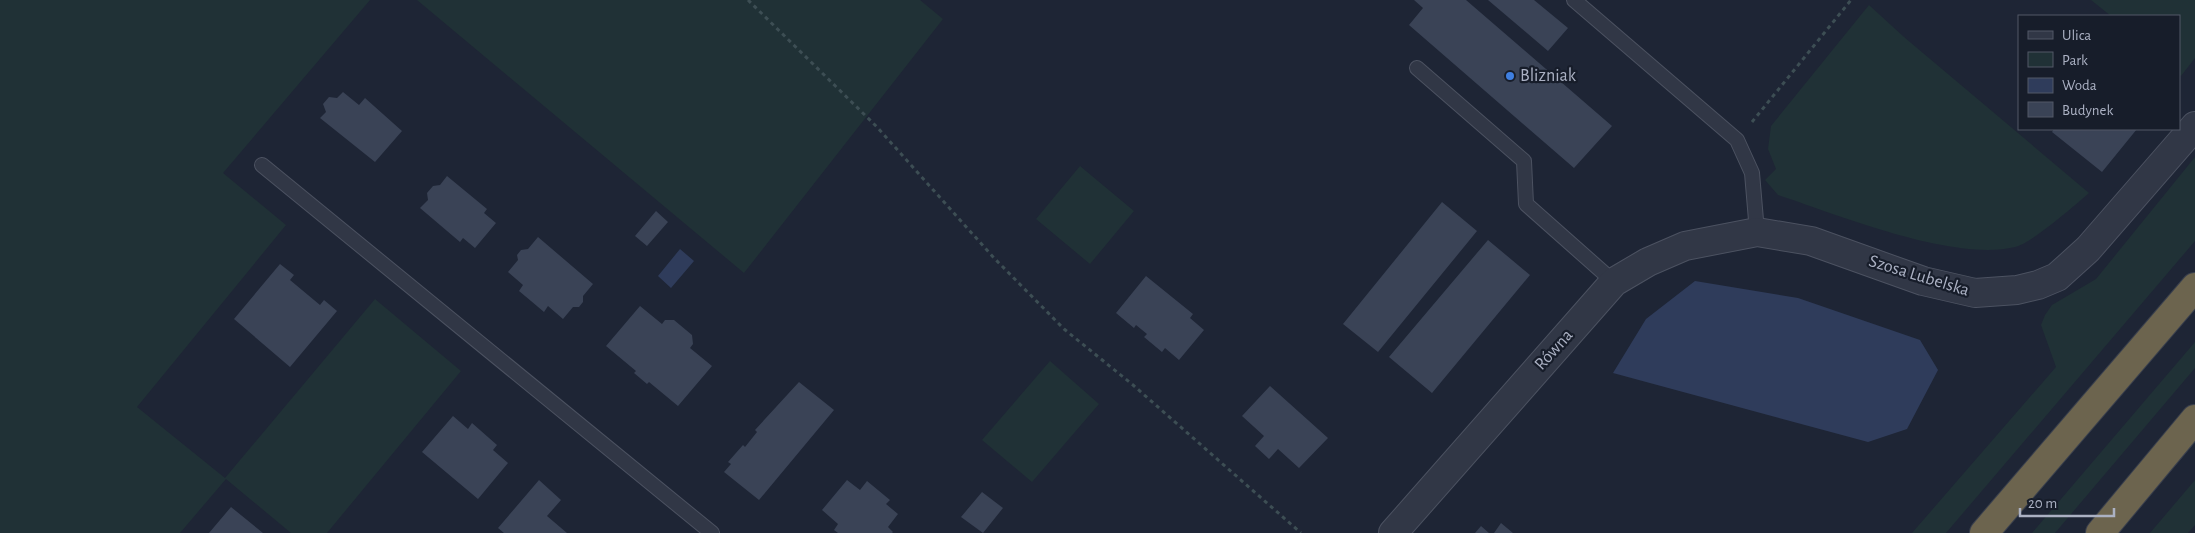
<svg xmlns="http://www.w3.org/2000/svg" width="2195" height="533" viewBox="0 0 2195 533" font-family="'Alegreya Sans',sans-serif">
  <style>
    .green { fill: #203136 }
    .water { fill: #2f3c5b }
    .building { fill: #3a4356 }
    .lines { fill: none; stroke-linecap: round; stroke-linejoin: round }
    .service-casing { stroke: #4c5261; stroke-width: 16 }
    .tertiary-casing { stroke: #4c5261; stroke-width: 30 }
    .motorway-casing { stroke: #393f4d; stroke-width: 30 }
    .path { stroke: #3d4e54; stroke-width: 3; stroke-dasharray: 4 4; stroke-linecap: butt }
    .service { stroke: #313746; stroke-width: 14 }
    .tertiary { stroke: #313746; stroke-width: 28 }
    .motorway { stroke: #6c644e; stroke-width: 28 }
    .shop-dot { fill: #3f7fe0; stroke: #171d2a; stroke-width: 2 }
    .labels { text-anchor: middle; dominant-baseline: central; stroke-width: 4.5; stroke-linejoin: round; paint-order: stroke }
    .poi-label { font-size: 18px; fill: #abb1c3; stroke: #171d2a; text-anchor: start }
    .street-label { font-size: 18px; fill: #abb1c3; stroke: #171d2a }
  </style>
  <rect width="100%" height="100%" fill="#1e2535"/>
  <path class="green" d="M0,0H370L223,173L286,225L137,407L225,478L375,299L461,371L327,533H291L226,479L180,533H0Z
    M417,0H920L943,19L744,273Z
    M2091,0H2195V58L2181,76L2179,74V16H2111Z
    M1869,5L1904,37L2089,193C2074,206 2032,243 2015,247C1953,262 1839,215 1778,195L1765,180L1776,169L1768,149L1771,126Z
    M2195,157V241L1946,533H1912L2056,367L2041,325L2045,315L2052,305L2096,279Z
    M1080,166L1134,211L1090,264L1036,219Z
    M2195,342V368L2055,533H2032Z
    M1050,361L1099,404L1032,482L982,440Z
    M2195,480V525L2188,533H2150Z"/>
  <path class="water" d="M680,249L694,261L671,288L658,276Z
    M1695,281L1798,298L1920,340L1938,370L1907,429L1868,442L1613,373L1646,319Z"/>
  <path class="building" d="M1414,0H1466L1612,126L1574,168L1409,25L1423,8Z
    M1488,0H1534L1568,28L1548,51Z
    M343,92L359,105L365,98L402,131L375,162L320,118L326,112L323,104L329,97L337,98Z
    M2054,129H2137L2102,172L2052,132Z
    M447,176L487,209L484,213L496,223L475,248L463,238L460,242L420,208L428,200L427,193L433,186L440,185Z
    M1442,202L1477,231L1378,352L1343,324Z
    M656,211L668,222L647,246L635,236Z
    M538,237L593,284L583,296V302L579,307H573L563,319L548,306L544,312L531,301L519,291L523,285L508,272L518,260L517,255L521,250L528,249Z
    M1488,240L1530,275L1432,393L1389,357Z
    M280,264L294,275L290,280L320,305L324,300L337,311L290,367L234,319Z
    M1146,276L1193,314L1190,318L1204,330L1179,360L1165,348L1162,352L1144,337L1147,334L1136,325L1134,328L1116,313Z
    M640,306L662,324L665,320H674L692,335L693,344L690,348L712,366L678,406L649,382L647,384L634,373L636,371L606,346Z
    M799,382L834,410L759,500L724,472L731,464L728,462L743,445L745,447L757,432L755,430Z
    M1270,386L1328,438L1299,468L1278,449L1269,459L1255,446L1264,436L1242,416Z
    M453,416L468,429L472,423L497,445L493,450L508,463L478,499L422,452Z
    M539,480L561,500L547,516L567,533H504L498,528Z
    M847,480L860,490L867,481L890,500L886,504L898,514L888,527L893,532L892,533H838L834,530L838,524L822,510Z
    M982,492L1003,508L983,533L961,517Z
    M231,507L263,533H209Z
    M1501,523L1513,533H1494Z
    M1481,526L1489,533H1475Z"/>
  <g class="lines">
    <g class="service-casing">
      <path id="service" d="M1574,0L1737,140L1752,173L1757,232
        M1417,68L1524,161L1526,204L1614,282
        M262,165L712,533"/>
    </g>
    <g class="tertiary-casing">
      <path id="tertiary" d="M1393,533L1614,282L1648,262L1685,246L1757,232L1811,241L1923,281L1975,293L2017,290L2038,285L2057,277L2088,249L2195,126"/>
    </g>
    <g class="motorway-casing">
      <path id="motorway" d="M1984,533L2195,287
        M2100,533L2195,419"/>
    </g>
    <path class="path" d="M748,0L877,127L994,258L1064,329L1133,385L1301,533
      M1752,122L1851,0"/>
    <use href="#service" class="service"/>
    <use href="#tertiary" class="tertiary"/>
    <use href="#motorway" class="motorway"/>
  </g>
  <circle class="shop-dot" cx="1510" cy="76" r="5"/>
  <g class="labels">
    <g class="poi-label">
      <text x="1520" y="76">Blizniak</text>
    </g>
    <g class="street-label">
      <text transform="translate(1919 276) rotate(17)">Szosa Lubelska</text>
      <text transform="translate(1554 350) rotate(-48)">Równa</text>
    </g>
  </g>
  <rect x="2018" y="15" width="162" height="115" fill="#171d2a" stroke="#525867"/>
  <rect x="2028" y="31" width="25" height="8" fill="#313746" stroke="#525867"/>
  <text x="2062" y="40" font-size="15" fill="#abb1c3">Ulica</text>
  <rect x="2028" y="52" width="25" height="15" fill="#203136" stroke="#525867"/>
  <text x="2062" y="65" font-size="15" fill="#abb1c3">Park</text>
  <rect x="2028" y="78" width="25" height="15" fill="#2f3c5b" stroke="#525867"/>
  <text x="2062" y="90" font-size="15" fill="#abb1c3">Woda</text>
  <rect x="2028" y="102" width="25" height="15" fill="#3a4356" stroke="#525867"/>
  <text x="2062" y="115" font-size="15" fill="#abb1c3">Budynek</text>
  <path d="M2020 508v8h94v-8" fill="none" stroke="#abb1c3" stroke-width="2.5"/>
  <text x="2028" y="508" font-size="15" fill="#abb1c3" stroke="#171d2a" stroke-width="4" paint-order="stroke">20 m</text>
</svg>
